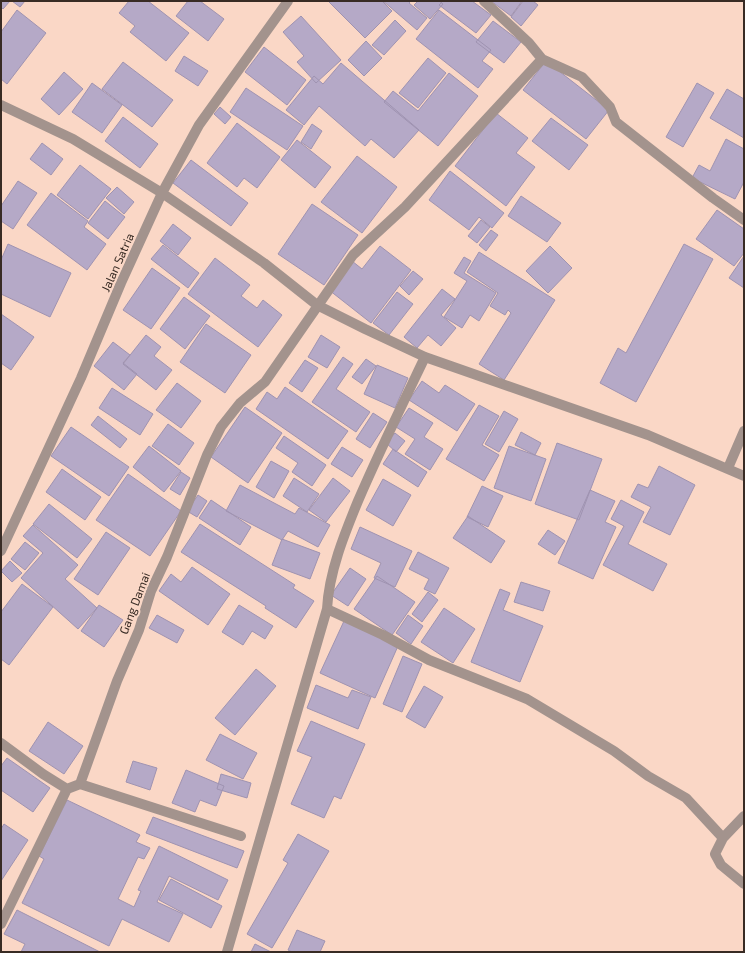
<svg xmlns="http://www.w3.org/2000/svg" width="745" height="953" viewBox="0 0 745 953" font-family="'Exo 2',sans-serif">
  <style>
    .building { fill: #b5a9c7; stroke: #9f93b1 }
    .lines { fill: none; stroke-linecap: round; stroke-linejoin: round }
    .minor { stroke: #a3938d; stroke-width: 10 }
    .labels { text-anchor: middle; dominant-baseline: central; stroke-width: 4; stroke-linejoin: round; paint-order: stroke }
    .street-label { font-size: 12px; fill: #382b24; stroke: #fad7c6 }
  </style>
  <rect width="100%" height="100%" fill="#fad7c6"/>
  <path class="building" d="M1,1H10L3,9L1,7Z
    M12,1H25L20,7Z
    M129,1H148L189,33L166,61L130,32L135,26L119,13Z
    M188,1H200L224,19L208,41L176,16Z
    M328,1H382L392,11L365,38Z
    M383,1H411L409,3L427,18L417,30Z
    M418,1H439L443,4L430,19L414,5Z
    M443,1H472L491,15L476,33L439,5Z
    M491,1H522L511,16Z
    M523,1H533L538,5L521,26L511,17Z
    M17,10L46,33L7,84L1,79V32Z
    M439,10L491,50L482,61L493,69L478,88L416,39Z
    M301,16L341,60L316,83L297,62L304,56L283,32Z
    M395,20L406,31L384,55L372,45Z
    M493,21L521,42L504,63L476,42Z
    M366,41L382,58L364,76L348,60Z
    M264,47L306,80L287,105L245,72Z
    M184,56L208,71L198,86L175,71Z
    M428,58L446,73L418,108L399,93Z
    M546,61L609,110L586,139L523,90Z
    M123,62L173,100L152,127L102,89Z
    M341,63L419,130L394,158L371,139L365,146L319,106L304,125L286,110L314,76L323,84Z
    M64,72L83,89L59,115L41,99Z
    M449,73L478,96L438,146L384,102L393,91L418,111Z
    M92,83L122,105L102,133L72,112Z
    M697,83L714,93L683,147L666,137Z
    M246,88L303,126L287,150L230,112Z
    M727,89L744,99V138L710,118Z
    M220,107L231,117L225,124L214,114Z
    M496,113L528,138L516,153L535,167L506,206L455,166Z
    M123,117L158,144L140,168L105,141Z
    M551,118L588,145L569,170L532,141Z
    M237,123L280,157L257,188L244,178L237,187L207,163Z
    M312,124L322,131L311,149L301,142Z
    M726,139L744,149V182L735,199L692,178L699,165L710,171Z
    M297,140L331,167L315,188L281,160Z
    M42,143L63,159L51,175L30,159Z
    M357,156L397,187L362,233L321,202Z
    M191,160L248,203L231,226L173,183Z
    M80,165L111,189L88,219L57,195Z
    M450,171L504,213L492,228L479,217L469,230L429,200Z
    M18,181L37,193L13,229L1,221V206Z
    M117,187L134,202L124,214L106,198Z
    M51,193L88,221L84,227L106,244L87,270L27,225Z
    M521,196L561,223L547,242L508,216Z
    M105,201L125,217L108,239L88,223Z
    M312,204L358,235L324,285L278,254Z
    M717,210L744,229V253L734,266L696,239Z
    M481,220L490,227L477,243L468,236Z
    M173,224L191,238L178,255L160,241Z
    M491,230L498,235L486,251L479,245Z
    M8,244L71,273L50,317L1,294V260Z
    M684,244L713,259L636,402L600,383L618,348L626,353Z
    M163,245L199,273L188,288L151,259Z
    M380,246L411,270L371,323L329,290L352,261L362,269Z
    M550,246L572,268L548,293L526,271Z
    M479,252L555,300L504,380L479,364L511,313L508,310L505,315L490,306L498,293L467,272Z
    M744,256V288L729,278Z
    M464,257L471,261L464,273L496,293L479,321L470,315L462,328L444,317L467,281L454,273Z
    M215,258L250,285L241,296L257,308L263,300L282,315L258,347L188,294Z
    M152,268L180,288L151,329L123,310Z
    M413,271L423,279L409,295L400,286Z
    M442,289L455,299L441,315L456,328L441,346L428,335L417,348L404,337Z
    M397,292L413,304L389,335L373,323Z
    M184,297L210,316L185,349L160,329Z
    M1,314L34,337L11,370L1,363Z
    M206,324L251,355L225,393L180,362Z
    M146,335L161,347L154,356L172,370L156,390L123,364Z
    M321,335L340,347L327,368L308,357Z
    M113,342L130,355L123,363L137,374L124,390L94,366Z
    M343,357L353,364L336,389L370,412L356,432L312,402Z
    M366,359L376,366L362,384L352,377Z
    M305,360L318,368L302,392L289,383Z
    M377,365L408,378L395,408L364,394Z
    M422,381L439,393L445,385L475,404L457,431L409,400Z
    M177,383L201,401L181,428L156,410Z
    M285,387L348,431L328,459L256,409L267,392L277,399Z
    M112,388L153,414L140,435L99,408Z
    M479,405L499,416L482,445L499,455L484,481L446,459Z
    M245,407L282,433L248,483L211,457Z
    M409,408L433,423L424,437L443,449L430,470L405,454L415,439L396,427Z
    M504,411L518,419L499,452L485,444Z
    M373,413L387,422L370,448L356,439Z
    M98,416L127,439L120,448L91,425Z
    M168,424L194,443L179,465L152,446Z
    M71,427L129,467L109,496L51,456Z
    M521,432L541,443L535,455L515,445Z
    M395,433L405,441L396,452L386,443Z
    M284,436L326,465L312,486L292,472L298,463L276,448Z
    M557,443L602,459L579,520L535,504Z
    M149,446L181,471L164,492L133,467Z
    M509,446L546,459L531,501L494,488Z
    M342,447L363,460L352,477L331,464Z
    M393,449L427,472L418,487L383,464Z
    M271,461L289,471L274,498L256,487Z
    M659,466L695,485L670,535L643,522L651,507L631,497L638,484L648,488Z
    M62,469L101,497L85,520L46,492Z
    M181,472L190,478L180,495L170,489Z
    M128,474L181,511L150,556L96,520Z
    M294,478L319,494L307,512L283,496Z
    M333,478L350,491L326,522L309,510Z
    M383,479L411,495L393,526L366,510Z
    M240,485L295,514L299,508L330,525L318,547L288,531L282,540L226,511Z
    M482,486L503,496L488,527L467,517Z
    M590,490L615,501L605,522L616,527L593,579L558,563Z
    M198,495L207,501L197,517L187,511Z
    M211,500L251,527L240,545L199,518Z
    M621,500L644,512L628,544L667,564L653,591L603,565L624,526L611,519Z
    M49,504L92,539L77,558L33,524Z
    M468,516L505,541L491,563L453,538Z
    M200,524L295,585L293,588L314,601L296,628L265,608L266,606L181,552Z
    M33,525L78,565L65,579L97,608L78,629L21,578L43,553L23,536Z
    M360,527L412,551L395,587L374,578L381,563L351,549Z
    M548,530L565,541L555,555L538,544Z
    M106,532L130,548L98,595L74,579Z
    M282,539L320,553L310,579L272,565Z
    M25,542L39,553L25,570L11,559Z
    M418,552L449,568L435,594L424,589L429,579L409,569Z
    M10,561L22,573L12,582L1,571Z
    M192,567L230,594L208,625L159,591L171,574L181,582Z
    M350,568L366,579L348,606L331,595Z
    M377,576L415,602L392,635L354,609Z
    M521,582L550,591L543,611L514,602Z
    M22,584L53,607L9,665L1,659V612Z
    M500,589L510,593L503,610L543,626L520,682L471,662Z
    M428,592L438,600L422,622L412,614Z
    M99,605L123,620L104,647L81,631Z
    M239,605L273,626L265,639L252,631L243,645L222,632Z
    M444,608L475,629L453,663L421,642Z
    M157,615L184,630L177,643L149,628Z
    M408,615L423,626L411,644L396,633Z
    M344,621L398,646L375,698L320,673Z
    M403,656L422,664L402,712L383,704Z
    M256,669L276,686L235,735L215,718Z
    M316,685L348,698L352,690L371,697L358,729L307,708Z
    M424,686L443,697L425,728L406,717Z
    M311,721L365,744L341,799L334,796L324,818L291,804L312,757L297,751Z
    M48,722L83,746L64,774L29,751Z
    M220,734L257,753L243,779L206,760Z
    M7,758L50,788L33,812L1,790V766Z
    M133,761L157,768L150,790L126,782Z
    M186,770L224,786L216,806L200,800L195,812L172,803Z
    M221,774L251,783L247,798L217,789Z
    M67,800L140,835L136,842L150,848L144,859L138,857L118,899L134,907L141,891L138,890L159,846L228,880L218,900L169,876L157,902L183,914L169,942L122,919L109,946L22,903L44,859L39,856Z
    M153,817L244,851L237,868L146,833Z
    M4,824L28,840L1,881V829Z
    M298,834L329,851L272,948L247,934L288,863L283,860Z
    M171,879L222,906L211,928L159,900Z
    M17,910L100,952H21L25,944L4,934Z
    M297,930L325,941L320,952H292L288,950Z
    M255,944L271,952H251Z"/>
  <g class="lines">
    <path class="minor" d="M542,59L582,77L610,107L616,122L713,198L744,220
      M1,105L73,139L162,193L264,263L317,305L365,329L425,357L648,435L744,476
      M728,468L744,431
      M1,551L81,378L121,283L162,193L199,125L288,1
      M327,609L383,635L429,660L527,699L614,751L648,776L686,798L723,838
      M1,743L43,774L67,789
      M80,784L241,836
      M744,816L723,838L715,854L721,865L744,884
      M1,924L67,789L80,784L117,681L139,630L151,591L167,557L207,455L221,427L240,403L265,382L353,255L405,207L542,59L529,43L484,1
      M227,952L327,609C329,572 344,535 358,501C379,452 402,405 425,357"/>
  </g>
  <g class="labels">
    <g class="street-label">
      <text transform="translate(117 262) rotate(-66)">Jalan Satria</text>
      <text transform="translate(134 603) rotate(-69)">Gang Damai</text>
    </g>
  </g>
  <rect width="745" height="953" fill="none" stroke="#382b24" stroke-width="4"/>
</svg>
